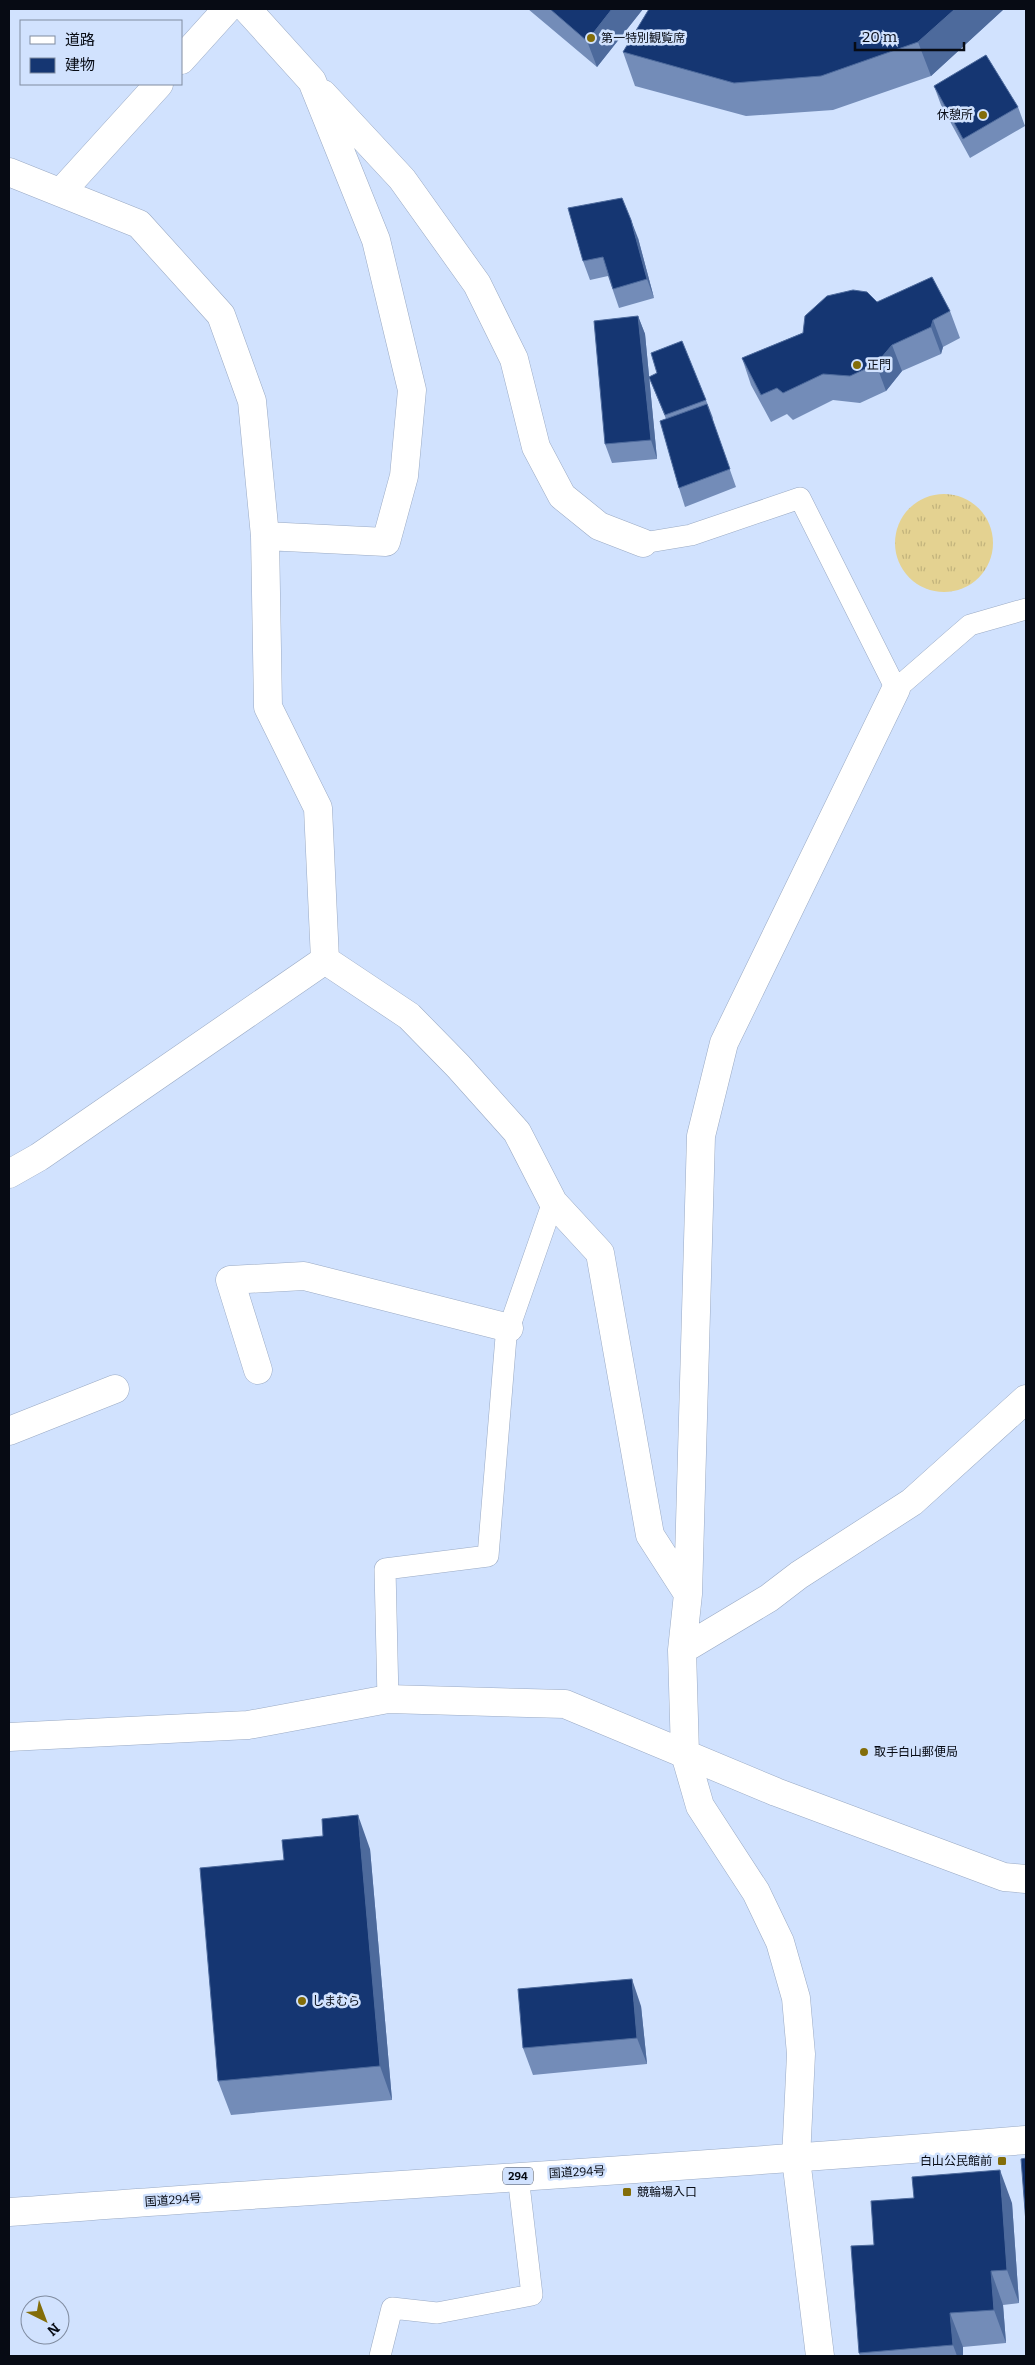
<svg xmlns="http://www.w3.org/2000/svg" width="1035" height="2365" viewBox="0 0 1035 2365" font-family="Bitter,'Noto Sans JP',serif">
  <style>
    .grass { fill: url(#grass-tufts) }
    .lines { fill: none; stroke-linecap: round; stroke-linejoin: round }
    .lane-casing { stroke: #9aaac4; stroke-width: 22 }
    .street-casing { stroke: #9aaac4; stroke-width: 29 }
    .secondary-casing { stroke: #9aaac4; stroke-width: 29 }
    .highway-casing { stroke: #9aaac4; stroke-width: 29 }
    .lane { stroke: #fff; stroke-width: 21 }
    .street { stroke: #fff; stroke-width: 28 }
    .secondary { stroke: #fff; stroke-width: 28 }
    .highway { stroke: #fff; stroke-width: 28 }
    .wall { fill: #738cb8 }
    .shaded-wall { fill: #4d6a9c }
    .building { fill: #153672; stroke: #4d6a9c }
    .poi-dot { fill: #836d09; stroke: #d1e2fe; stroke-width: 2 }
    .labels { text-anchor: middle; dominant-baseline: central; stroke-width: 5; stroke-linejoin: round; paint-order: stroke }
    .shield { fill: #d1e2fe; stroke: #444c5a; stroke-width: 1 }
    .shield-label { font-size: 11px; font-weight: bold; fill: #070b14 }
    .poi-label { font-size: 12px; fill: #070b14; stroke: #d1e2fe; text-anchor: start }
    .street-label { font-size: 12px; fill: #070b14; stroke: #d1e2fe }
  </style>
  <defs>
    <pattern id="grass-tufts" width="24" height="20" patternUnits="userSpaceOnUse" patternTransform="scale(1.25)"><rect width="24" height="20" fill="#e4d291"/><path d="M3 7l-1-3M5 7V3M7 7l1-3M15 17l-1-3M17 17v-4M19 17l1-3" fill="none" stroke="#c2b37c"/></pattern>
  </defs>
  <rect width="100%" height="100%" fill="#d1e2fe"/>
  <path class="grass" d="M895 543a49 49 0 1 1 98 0a49 49 0 1 1-98 0Z"/>
  <g class="lines">
    <g class="lane-casing">
      <path id="lane" d="M643,543L691,535L800,498L896,689L970,625L1026,609
        M388,1699L385,1569L488,1556L506,1337L553,1202
        M380,2356L392,2308L437,2313L532,2295L518,2176"/>
    </g>
    <g class="street-casing">
      <path id="street" d="M181,60L227,9
        M323,94L402,179L477,284L514,359L536,447L562,496L599,526L643,543
        M9,172L139,224L221,315L252,401L265,536L386,542L404,476L412,390L376,240L312,81L247,9
        M61,192L159,84
        M265,536L268,707L318,808L325,960
        M325,960L409,1016L458,1066L517,1132L553,1202L600,1253L650,1535L688,1594
        M9,1174L39,1157L325,960
        M258,1370L230,1280L304,1276L509,1328
        M9,1431L115,1389
        M682,1650L769,1598L799,1575L912,1502L1026,1399
        M9,1737L248,1725L388,1699L565,1704L776,1792L1004,1877L1026,1879
        M685,1754L682,1650L688,1594L701,1136L724,1043L896,689"/>
    </g>
    <g class="secondary-casing">
      <path id="secondary" d="M685,1754L700,1806L756,1892L780,1942L796,1998L801,2054L796,2159L820,2356"/>
    </g>
    <g class="highway-casing">
      <path id="highway" d="M9,2212C348,2187 687,2168 1026,2140"/>
    </g>
    <use href="#lane" class="lane"/>
    <use href="#street" class="street"/>
    <use href="#secondary" class="secondary"/>
    <use href="#highway" class="highway"/>
  </g>
  <path class="wall" d="M528,9H643L597,67Z
    M649,9H1004L931,76L833,110L746,116L635,86L623,52Z
    M934,86L1018,107L1025,126L970,158L941,105Z
    M638,238L654,298L619,308L608,276L590,280L583,261Z
    M877,302L950,311L960,338L943,347L941,354L902,371L886,391L860,403L833,400L793,420L787,414L771,422L751,385L742,358Z
    M638,316L645,334L657,459L612,463L605,444Z
    M649,377L706,400L713,418L712,419L736,487L685,507L679,488L666,419Z
    M370,1849L392,2100L231,2115L218,2081L284,1860Z
    M641,2006L647,2064L533,2075L523,2048Z
    M1012,2203L1019,2303L1003,2305L1006,2343L963,2347V2356H860L859,2353L874,2245Z"/>
  <path class="shaded-wall" d="M612,9H643L597,67L587,41Z
    M955,9H1004L931,76L918,42Z
    M631,220L638,238L654,298L647,279Z
    M638,316L645,334L657,459L651,440Z
    M933,320L943,347L941,354L931,327Z
    M892,345L902,371L886,391L876,364Z
    M358,1815L370,1849L392,2100L380,2066Z
    M632,1979L641,2006L647,2064L637,2038Z
    M1000,2170L1012,2203L1019,2303L1007,2270Z
    M991,2271L1003,2305L1006,2343L994,2310Z
    M950,2313L963,2347V2356H957L953,2345Z"/>
  <path class="building" d="M550,9H612L587,41Z
    M649,9H955L918,42L821,76L734,83L623,52Z
    M986,55L1018,107L963,139L934,86Z
    M622,198L631,220L647,279L613,289L603,257L583,261L568,208Z
    M932,277L950,311L933,320L931,327L892,345L876,364L850,376L823,374L783,393L777,388L761,395L742,358L803,333L805,316L827,296L853,290L867,292L877,302Z
    M638,316L651,440L605,444L594,321Z
    M682,341L706,400L665,415L649,377L657,373L651,353Z
    M707,404L730,469L679,488L660,421Z
    M358,1815L380,2066L218,2081L200,1868L284,1860L282,1840L323,1836L322,1819Z
    M632,1979L637,2038L523,2048L518,1989Z
    M1026,2158V2223L1021,2159Z
    M1000,2170L1007,2270L991,2271L994,2310L950,2313L953,2345L859,2353L851,2246L874,2245L871,2201L914,2198L912,2177Z"/>
  <g class="poi-dot">
    <circle cx="591" cy="38" r="5"/>
    <circle cx="983" cy="115" r="5"/>
    <circle cx="857" cy="365" r="5"/>
    <circle cx="864" cy="1752" r="5"/>
    <circle cx="302" cy="2001" r="5"/>
    <rect x="997" y="2156" width="10" height="10" rx="2.5"/>
    <rect x="622" y="2187" width="10" height="10" rx="2.5"/>
  </g>
  <g class="labels">
    <rect class="shield" x="503" y="2167.5" width="30" height="17" rx="4"/>
    <g class="shield-label">
      <text x="518" y="2176">294</text>
    </g>
    <g class="poi-label">
      <text x="601" y="38">第一特別観覧席</text>
      <text x="973" y="115" text-anchor="end">休憩所</text>
      <text x="867" y="365">正門</text>
      <text x="874" y="1752">取手白山郵便局</text>
      <text x="312" y="2001">しまむら</text>
      <text x="992" y="2161" text-anchor="end">白山公民館前</text>
      <text x="637" y="2192">競輪場入口</text>
    </g>
    <g class="street-label">
      <text transform="translate(577 2172) rotate(-3)">国道294号</text>
      <text transform="translate(173 2200) rotate(-4)">国道294号</text>
    </g>
  </g>
  <rect width="1035" height="2365" fill="none" stroke="#070b14" stroke-width="20"/>
  <rect x="20" y="20" width="162" height="65" fill="#d1e2fe" stroke="#808ca0"/>
  <rect x="30" y="36" width="25" height="8" fill="#ffffff" stroke="#808ca0"/>
  <text x="65" y="45" font-size="15" fill="#070b14">道路</text>
  <rect x="30" y="58" width="25" height="15" fill="#153672" stroke="#808ca0"/>
  <text x="65" y="70" font-size="15" fill="#070b14">建物</text>
  <g transform="translate(45 2320) rotate(138)"><circle r="24" fill="#d1e2fe" stroke="#808ca0"/>
  <path d="M0-4L9 19L0 12L-9 19Z" fill="#836d09"/>
  <text y="-8" font-size="14" font-weight="bold" text-anchor="middle" fill="#070b14">N</text>
  </g>
  <path d="M855 42v8h109v-8" fill="none" stroke="#070b14" stroke-width="2.5"/>
  <text x="862" y="42" font-size="15" fill="#070b14" stroke="#d1e2fe" stroke-width="4" paint-order="stroke">20 m</text>
</svg>
